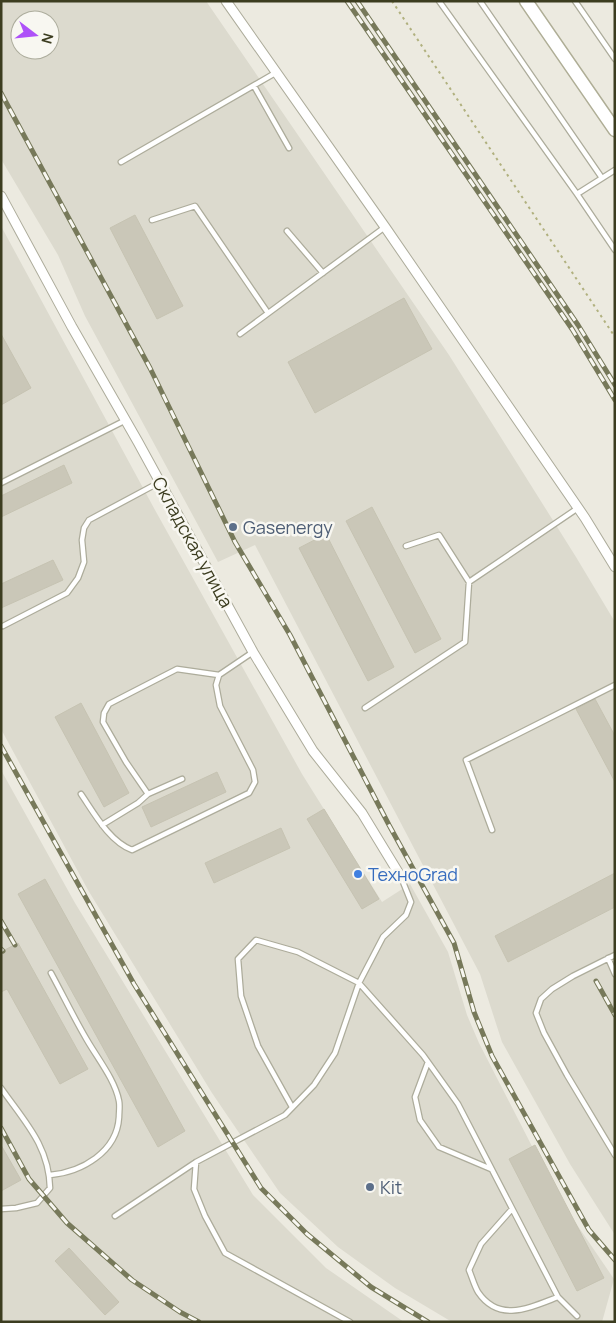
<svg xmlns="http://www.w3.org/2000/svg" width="616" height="1323" viewBox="0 0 616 1323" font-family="Manrope,sans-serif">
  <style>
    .built { fill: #dcdace; fill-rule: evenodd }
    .building { fill: #cac7b8; stroke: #c6c3b2 }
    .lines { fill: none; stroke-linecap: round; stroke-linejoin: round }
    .lane-casing { stroke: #adac9b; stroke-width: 7 }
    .street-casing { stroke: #adac9b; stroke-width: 11 }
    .secondary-casing { stroke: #afae96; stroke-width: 15 }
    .path { stroke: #b1b17f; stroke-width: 2; stroke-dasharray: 2.5 4; stroke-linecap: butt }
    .lane { stroke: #fff; stroke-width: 4.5 }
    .street { stroke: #fff; stroke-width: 9 }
    .secondary { stroke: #fff; stroke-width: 12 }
    .rail-casing { stroke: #77795a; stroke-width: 5 }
    .rail { stroke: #f8f7f1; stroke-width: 3; stroke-dasharray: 9; stroke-linecap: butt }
    .service-dot { fill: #5c6f8a; stroke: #f8f7f1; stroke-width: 2 }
    .shop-dot { fill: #3f7fe0; stroke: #f8f7f1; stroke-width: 2 }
    .labels { text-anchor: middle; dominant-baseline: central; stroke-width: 5; stroke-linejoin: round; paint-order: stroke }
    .service-label { font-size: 18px; fill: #4e5e75; stroke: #f8f7f1; text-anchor: start }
    .street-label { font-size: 18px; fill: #3c3d20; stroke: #f8f7f1 }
    .shop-label { font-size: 18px; fill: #366cbe; stroke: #f8f7f1; text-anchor: start }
  </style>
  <rect width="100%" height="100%" fill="#eceae0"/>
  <path class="built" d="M1,1H206L449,355L576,557L615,622V1235L570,1164L502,1042L480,974L255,545L218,562L85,316L58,255L1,159ZM20,20H50V50H20Z
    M1,226L155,510L302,774L382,902L410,884L448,952L467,1015L479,1043L558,1197L614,1279L602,1322H452L395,1288L338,1247L280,1193L212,1093L88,890L1,729Z
    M1,770L75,903L253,1195L326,1268L404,1322H1Z"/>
  <path class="building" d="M135,215L183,306L157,319L110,228Z
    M404,298L432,349L315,413L288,362Z
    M1,334L31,388L1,405Z
    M64,465L72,483L1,517V496Z
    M372,507L441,639L415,653L346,521Z
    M326,534L394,667L368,681L299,548Z
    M53,560L63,580L1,608V584Z
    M595,699L615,736V782L576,709Z
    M81,703L129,793L104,807L55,717Z
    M217,772L226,792L151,827L142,807Z
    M324,809L379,899L362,909L307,819Z
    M281,828L290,848L214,883L205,863Z
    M615,873V907L508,962L495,936Z
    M45,879L185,1131L158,1147L18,894Z
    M18,943L88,1069L60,1084L7,989L1,992V952Z
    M1,1145L21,1180L1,1191Z
    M535,1145L604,1278L577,1291L509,1159Z
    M69,1248L119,1302L105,1315L55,1261Z"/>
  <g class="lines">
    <g class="lane-casing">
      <path id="lane" d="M439,1L577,194
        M480,1L602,178
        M575,1L615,59
        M254,86L289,148
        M121,162L277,72
        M615,170L577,194L615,250
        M152,220L195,206L268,313
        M287,231L323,273
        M240,334L385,227
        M1,483L126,420
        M406,546L439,535L469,582L578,508
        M3,626L67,593L78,578L84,562L82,540L84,528L89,520L160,482
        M365,708L465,642L469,582
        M81,794C94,813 109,841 132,850L249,793L255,782L253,770L220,706L216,685L219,675L253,652
        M148,794L182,779
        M102,825L138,803L148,794L126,762L103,722L104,713L109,704L177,669L219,675
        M492,830L466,760L615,685
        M615,955L573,976L552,989L541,999L536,1013L544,1033L567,1075L615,1155
        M608,958L615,974
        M428,1062L415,1097L420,1120L439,1147L491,1169
        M1,1088C25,1122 49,1146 50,1188L37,1203L16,1208L1,1209
        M292,1107L258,1046L241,996L238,959L256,940L298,952L359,983L423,1055L458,1104L558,1297L577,1316
        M196,1162L194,1189L205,1216L225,1253L350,1322
        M50,1175C82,1172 117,1152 119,1117C119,1112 120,1106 119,1101C115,1080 98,1059 87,1040C74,1018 63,995 51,973
        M512,1209L481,1244L469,1270C472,1277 474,1285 478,1292C499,1323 529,1308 558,1297
        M115,1216L196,1162L285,1115L314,1085L335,1053L359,983L383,937L406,915L411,902L401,877"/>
    </g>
    <g class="street-casing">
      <path id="street" d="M226,1L385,227L585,518L615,567
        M1,196L72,327L138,442L253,652L313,751L362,813L401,877"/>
    </g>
    <g class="secondary-casing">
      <path id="secondary" d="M526,1L615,130"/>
    </g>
    <path class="path" d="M392,1L615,337"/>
    <use href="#lane" class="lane"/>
    <use href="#street" class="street"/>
    <use href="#secondary" class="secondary"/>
    <g class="rail-casing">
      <path id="rail" d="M347,1L572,329L615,400
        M357,1L578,325L615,385
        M1,93L150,368L235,542L290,635L389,825L454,943L474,1012L492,1056L589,1230L615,1260
        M1,746L134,984L261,1188L307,1234L371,1287L428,1322
        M1,921L15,945
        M1,949L3,951
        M596,981L615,1015
        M1,1128L29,1179L67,1223L132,1280L180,1312L199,1322"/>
    </g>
    <use href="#rail" class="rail"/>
  </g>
  <g class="service-dot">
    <circle cx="233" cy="527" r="5"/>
    <circle cx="370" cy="1187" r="5"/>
  </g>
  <circle class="shop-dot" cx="358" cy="874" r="5"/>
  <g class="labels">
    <g class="service-label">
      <text x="243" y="527">Gasenergy</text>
      <text x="380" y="1187">Kit</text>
    </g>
    <g class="street-label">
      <text transform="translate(193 542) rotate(61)">Складская улица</text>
    </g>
    <g class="shop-label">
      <text x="368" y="874">ТехноGrad</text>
    </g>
  </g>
  <rect width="616" height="1323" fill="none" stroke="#3c3d20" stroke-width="5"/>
  <g transform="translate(35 35) rotate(106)"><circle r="24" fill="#f8f7f1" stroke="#adad9d"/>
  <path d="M0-4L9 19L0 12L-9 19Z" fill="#ae51f8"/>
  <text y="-8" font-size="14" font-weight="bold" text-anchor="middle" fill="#3c3d20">N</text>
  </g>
</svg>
